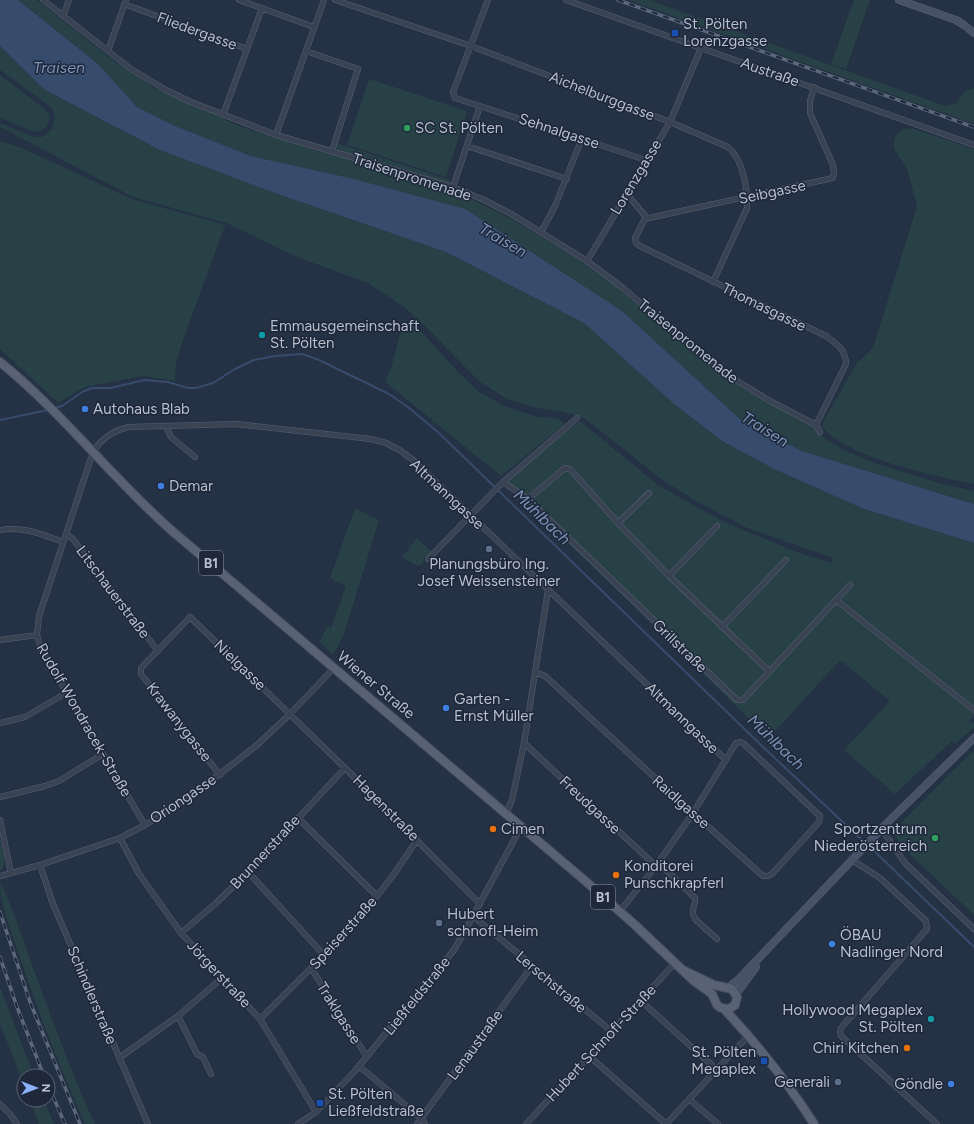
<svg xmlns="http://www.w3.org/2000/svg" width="974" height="1124" viewBox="0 0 974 1124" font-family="Figtree,sans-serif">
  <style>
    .green { fill: #274146 }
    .water { fill: #374b6d }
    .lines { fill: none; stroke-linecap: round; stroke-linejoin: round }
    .stream { stroke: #374b6d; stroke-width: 2 }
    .street-casing { stroke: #586172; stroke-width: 6 }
    .secondary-casing { stroke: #586172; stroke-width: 8 }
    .primary-casing { stroke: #434c5e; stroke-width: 10 }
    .street { stroke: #3a4354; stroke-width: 5 }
    .secondary { stroke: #475268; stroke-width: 7 }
    .primary { stroke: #586274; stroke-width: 8 }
    .rail-casing { stroke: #5c677c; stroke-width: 3.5 }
    .rail { stroke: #1e283a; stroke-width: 2; stroke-dasharray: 6; stroke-linecap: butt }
    .transit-dot { fill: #1a4fb4; stroke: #1e283a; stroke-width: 1.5 }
    .leisure-dot { fill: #2e9e5b; stroke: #1e283a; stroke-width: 1.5 }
    .culture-dot { fill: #0f9aa8; stroke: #1e283a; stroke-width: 1.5 }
    .shop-dot { fill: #3f7fe0; stroke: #1e283a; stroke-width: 1.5 }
    .service-dot { fill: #5c6f8a; stroke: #1e283a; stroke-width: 1.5 }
    .food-dot { fill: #e8710a; stroke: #1e283a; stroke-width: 1.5 }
    .labels { text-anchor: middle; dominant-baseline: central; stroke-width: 3; stroke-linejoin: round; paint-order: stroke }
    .shield { fill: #1e283a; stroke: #8992a2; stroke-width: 1 }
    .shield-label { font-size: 14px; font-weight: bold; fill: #b7bfce }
    .poi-label { font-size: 15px; fill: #b7bfce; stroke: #1e283a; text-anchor: start }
    .street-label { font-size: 15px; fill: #b7bfce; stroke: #1e283a }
    .water-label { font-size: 16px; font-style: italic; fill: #7c92b7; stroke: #1e283a }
  </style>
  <rect width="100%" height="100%" fill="#253145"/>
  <path class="green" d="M18,0H37L117,63L155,88L242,127L324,153L342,155L457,192L512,219L584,263L618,288L705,362L729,379L761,399L813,427L828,441L846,451L872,462L939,483L974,491V504L802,451L742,421L622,311L350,178L251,156L175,126L137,107L98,64Z
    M628,0H649L945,106L957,103L964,92L974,88V124Z
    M854,0H870L846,69L831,64Z
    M0,46L45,90L160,150L269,191L446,252L584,323L673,403L722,441L774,469L864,509L974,543V715L968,723L974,722V727L955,744L952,741L895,794L844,750L890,701L840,660L769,738L525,501L500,482L580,421L658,485L720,520L794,551L832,563L833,558L747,528L698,502L665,482L584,418L563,412L537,408L507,399L480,382L420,321L404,307L368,283L297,257L226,223L133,197L2,128L0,127V123L34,137H42L52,129L55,117L51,107L0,70Z
    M0,75L46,110C54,120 47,131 34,132L0,118Z
    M369,79L467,111L446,177L347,145Z
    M911,128L974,149V484C933,476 849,458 822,427L823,422L857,363L873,348L917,206L907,169L894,149V139L897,134L904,129Z
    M0,141L22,148L132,199L225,225L182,343L176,364L175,381L143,376L85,387L58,403L0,349Z
    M337,143L450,180L449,185L335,151Z
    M404,320L419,329L458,372L478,391L504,406L538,417L557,418L565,424L501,476L385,382L391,368Z
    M355,508L379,520L344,634L333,655L319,642L328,626L331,628L346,586L330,578Z
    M417,538L432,552L428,557L423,558V564L417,566L402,557Z
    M974,750V915L901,846L893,831Z
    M0,838C2,848 9,864 0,871Z
    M0,884L3,886C34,965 59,1047 95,1124H85C59,1066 36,1006 16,946C10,926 0,905 0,884Z
    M0,987L34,1076H24V1085L0,1024Z
    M30,1100H44L54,1124H39Z"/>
  <path class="water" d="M0,0H18L98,64L137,107L175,126L251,156L350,178L465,209L622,311L742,421L802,451L974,504V543L864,509L774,469L722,441L673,403L584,323L446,252L269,191L160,150L45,90L0,46Z"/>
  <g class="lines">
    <path class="stream" d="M54,408L62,406L82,392L92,388H111L144,380L168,382L188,388H196L213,383L235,369L254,360L275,356L302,354L319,360L389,394L408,407L439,433L761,745L865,843
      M0,420L48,410
      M869,846L974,947"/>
    <g class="street-casing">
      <path id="street" d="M43,0L131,69L166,90L191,102L276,135L453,187L484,200L513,215L587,261L623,288L664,323L726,374L770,401L816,425L820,432
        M239,0L314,27
        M335,0L471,46L670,122L728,147C743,159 748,190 747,208L713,282
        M488,0L453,92L455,98L646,160
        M566,0L974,145
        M124,4L247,49
        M63,16L69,0
        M108,51L126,0
        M306,51L358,69L332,151
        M223,115L262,8
        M276,135L324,0
        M467,146L567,179
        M453,187L480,106
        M627,194L646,217L649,218L833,178L834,173L833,165L810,113V101L814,87
        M646,217L635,238L636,243L640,246L826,336C837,344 846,350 846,364L816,425
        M541,232L555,206L582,138
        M587,261L670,122L701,48
        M166,426L171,437L195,457
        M503,482L528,499L737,700H743L850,585
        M528,499L565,468L570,469L618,523L669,576L769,671
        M618,523L649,493
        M0,530C24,526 41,534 63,542
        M66,534L73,539L158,651
        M428,559L503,482L577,418
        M669,576L717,526
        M836,600L974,710
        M722,627L786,560
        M0,640L37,635
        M535,672L545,676L693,813L763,876H768L772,874L819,822L820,816L743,743L740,742L736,743L693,813L656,866L620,911
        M0,723L25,717L66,693
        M524,743L656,866
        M220,775L141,674V668L190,617L345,768L480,904
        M0,797L45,786L59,781L103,754
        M506,814L512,800L524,743L548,590
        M298,818L377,896
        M0,820L11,873
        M145,825L41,649L37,635L39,616L93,452C102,438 112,431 129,427L236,424L371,439L386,443L401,451L413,460L725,759
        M881,828L905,863L974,929
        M120,838L139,874L181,933L260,1019L316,1112
        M852,860L880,878L926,921L927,929L841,1028L840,1032L841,1036L937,1124
        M659,863L695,898C696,908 689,910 696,920L717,939
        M40,865L53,904L148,1124
        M248,872L324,955
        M0,876L40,865L120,838L145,825L186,800L256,746L290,714L334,668
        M473,916L611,1031
        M181,933L215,904L248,872L345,768
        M311,968L367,1057
        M640,1000L716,1069
        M178,1016L197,1054L203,1057L211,1074
        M260,1019L324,955L377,896L394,874L417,840
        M589,1056L666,1124
        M119,1058L178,1016L222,978
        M359,1066L422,1119L425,1124
        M689,1099L718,1124
        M0,1104L10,1114L17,1124
        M298,1124L316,1112L355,1071L454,950L473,916L521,827
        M417,1124L532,966
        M526,1124L675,963
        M666,1124L749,1035"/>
    </g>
    <g class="secondary-casing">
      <path id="secondary" d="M899,0L956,20L964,25L974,33
        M729,987L738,980L888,822L974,738
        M736,994L756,967"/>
    </g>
    <g class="primary-casing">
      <path id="primary" d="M0,362C62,412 111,477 171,530L583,879L635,925L694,981L712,994L717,1005L721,1008L729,1009L735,1005L737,997L732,989L714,985L683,970
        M725,1010C758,1045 788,1083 814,1124"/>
    </g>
    <use href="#street" class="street"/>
    <use href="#secondary" class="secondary"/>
    <use href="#primary" class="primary"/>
    <g class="rail-casing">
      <path id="rail" d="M618,0L974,127
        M0,912L30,1002L80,1124
        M0,957L17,1007L44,1076
        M48,1085L65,1124"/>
    </g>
    <use href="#rail" class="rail"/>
  </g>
  <g class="transit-dot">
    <rect x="671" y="29" width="8" height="8" rx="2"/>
    <rect x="760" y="1057" width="8" height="8" rx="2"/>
    <rect x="316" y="1099" width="8" height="8" rx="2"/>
  </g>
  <g class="leisure-dot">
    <circle cx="407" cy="128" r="4"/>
    <circle cx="935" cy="838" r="4"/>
  </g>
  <g class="culture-dot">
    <circle cx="262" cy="335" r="4"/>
    <circle cx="931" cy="1019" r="4"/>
  </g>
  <g class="shop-dot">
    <circle cx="85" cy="409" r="4"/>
    <circle cx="161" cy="486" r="4"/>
    <circle cx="446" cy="708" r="4"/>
    <circle cx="832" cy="944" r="4"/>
    <circle cx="951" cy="1084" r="4"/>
  </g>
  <g class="service-dot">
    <circle cx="489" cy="549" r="4"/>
    <circle cx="439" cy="923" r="4"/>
    <circle cx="838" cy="1082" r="4"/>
  </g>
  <g class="food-dot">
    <circle cx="493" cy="829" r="4"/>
    <circle cx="616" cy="875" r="4"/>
    <circle cx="907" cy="1048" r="4"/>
  </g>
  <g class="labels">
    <g class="shield">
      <rect x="199" y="551" width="24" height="24" rx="3"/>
      <rect x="591" y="885" width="24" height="24" rx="3"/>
    </g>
    <g class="shield-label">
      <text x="211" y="563">B1</text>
      <text x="603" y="897">B1</text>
    </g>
    <g class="poi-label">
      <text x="683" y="24">St. Pölten<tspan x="683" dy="17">Lorenzgasse</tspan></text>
      <text x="415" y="128">SC St. Pölten</text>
      <text x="270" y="326">Emmausgemeinschaft<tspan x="270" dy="17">St. Pölten</tspan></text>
      <text x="93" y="409">Autohaus Blab</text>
      <text x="169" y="486">Demar</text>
      <text x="489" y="564" text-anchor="middle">Planungsbüro Ing.<tspan x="489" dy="17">Josef Weissensteiner</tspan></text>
      <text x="454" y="699">Garten -<tspan x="454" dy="17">Ernst Müller</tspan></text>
      <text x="501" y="829">Cimen</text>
      <text x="927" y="829" text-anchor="end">Sportzentrum<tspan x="927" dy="17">Niederösterreich</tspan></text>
      <text x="624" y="866">Konditorei<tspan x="624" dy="17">Punschkrapferl</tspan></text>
      <text x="447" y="914">Hubert<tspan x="447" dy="17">schnofl-Heim</tspan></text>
      <text x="840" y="935">ÖBAU<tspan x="840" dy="17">Nadlinger Nord</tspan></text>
      <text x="923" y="1010" text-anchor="end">Hollywood Megaplex<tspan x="923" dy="17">St. Pölten</tspan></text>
      <text x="899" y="1048" text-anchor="end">Chiri Kitchen</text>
      <text x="756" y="1052" text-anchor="end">St. Pölten<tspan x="756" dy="17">Megaplex</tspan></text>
      <text x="830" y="1082" text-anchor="end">Generali</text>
      <text x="943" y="1084" text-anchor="end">Göndle</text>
      <text x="328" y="1094">St. Pölten<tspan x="328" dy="17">Ließfeldstraße</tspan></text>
    </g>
    <g class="street-label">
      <text transform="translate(197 31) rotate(20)">Fliedergasse</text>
      <text transform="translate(770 72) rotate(19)">Austraße</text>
      <text transform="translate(602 96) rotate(21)">Aichelburggasse</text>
      <text transform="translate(559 131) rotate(18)">Sehnalgasse</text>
      <text transform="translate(412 177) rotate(18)">Traisenpromenade</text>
      <text transform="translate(636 177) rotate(-59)">Lorenzgasse</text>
      <text transform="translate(772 192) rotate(-12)">Seibgasse</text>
      <text transform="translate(764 307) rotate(26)">Thomasgasse</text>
      <text transform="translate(688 341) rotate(39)">Traisenpromenade</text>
      <text transform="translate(447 494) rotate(43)">Altmanngasse</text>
      <text transform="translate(113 592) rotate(53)">Litschauerstraße</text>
      <text transform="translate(680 646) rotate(44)">Grillstraße</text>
      <text transform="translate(240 665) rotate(44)">Nielgasse</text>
      <text transform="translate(376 685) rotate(40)">Wiener Straße</text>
      <text transform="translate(682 718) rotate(44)">Altmanngasse</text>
      <text transform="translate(84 720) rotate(60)">Rudolf Wondracek-Straße</text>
      <text transform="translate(179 722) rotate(52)">Krawanygasse</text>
      <text transform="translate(183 799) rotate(-34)">Oriongasse</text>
      <text transform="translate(681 802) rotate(42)">Raidlgasse</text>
      <text transform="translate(590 805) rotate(43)">Freudgasse</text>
      <text transform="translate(386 808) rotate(45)">Hagenstraße</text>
      <text transform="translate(265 852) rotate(-47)">Brunnerstraße</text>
      <text transform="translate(343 933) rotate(-48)">Speiserstraße</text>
      <text transform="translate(219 974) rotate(47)">Jörgerstraße</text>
      <text transform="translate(551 982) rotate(40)">Lerschstraße</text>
      <text transform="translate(92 995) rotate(67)">Schindlerstraße</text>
      <text transform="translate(417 996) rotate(-51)">Ließfeldstraße</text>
      <text transform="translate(339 1013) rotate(58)">Traklgasse</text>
      <text transform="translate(601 1043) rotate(-47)">Hubert Schnofl-Straße</text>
      <text transform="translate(475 1045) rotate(-54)">Lenaustraße</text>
    </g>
    <g class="water-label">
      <text x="59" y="67">Traisen</text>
      <text transform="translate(503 240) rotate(30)">Traisen</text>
      <text transform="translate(765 429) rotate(32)">Traisen</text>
      <text transform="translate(542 517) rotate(44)">Mühlbach</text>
      <text transform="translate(776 742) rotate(44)">Mühlbach</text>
    </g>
  </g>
  <g transform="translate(36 1088) rotate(90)"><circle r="19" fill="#1e283a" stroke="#5b6475"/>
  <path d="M0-3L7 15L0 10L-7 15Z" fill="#8bb1ff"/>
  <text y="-6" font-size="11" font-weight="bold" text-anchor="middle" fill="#b7bfce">N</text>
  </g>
</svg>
